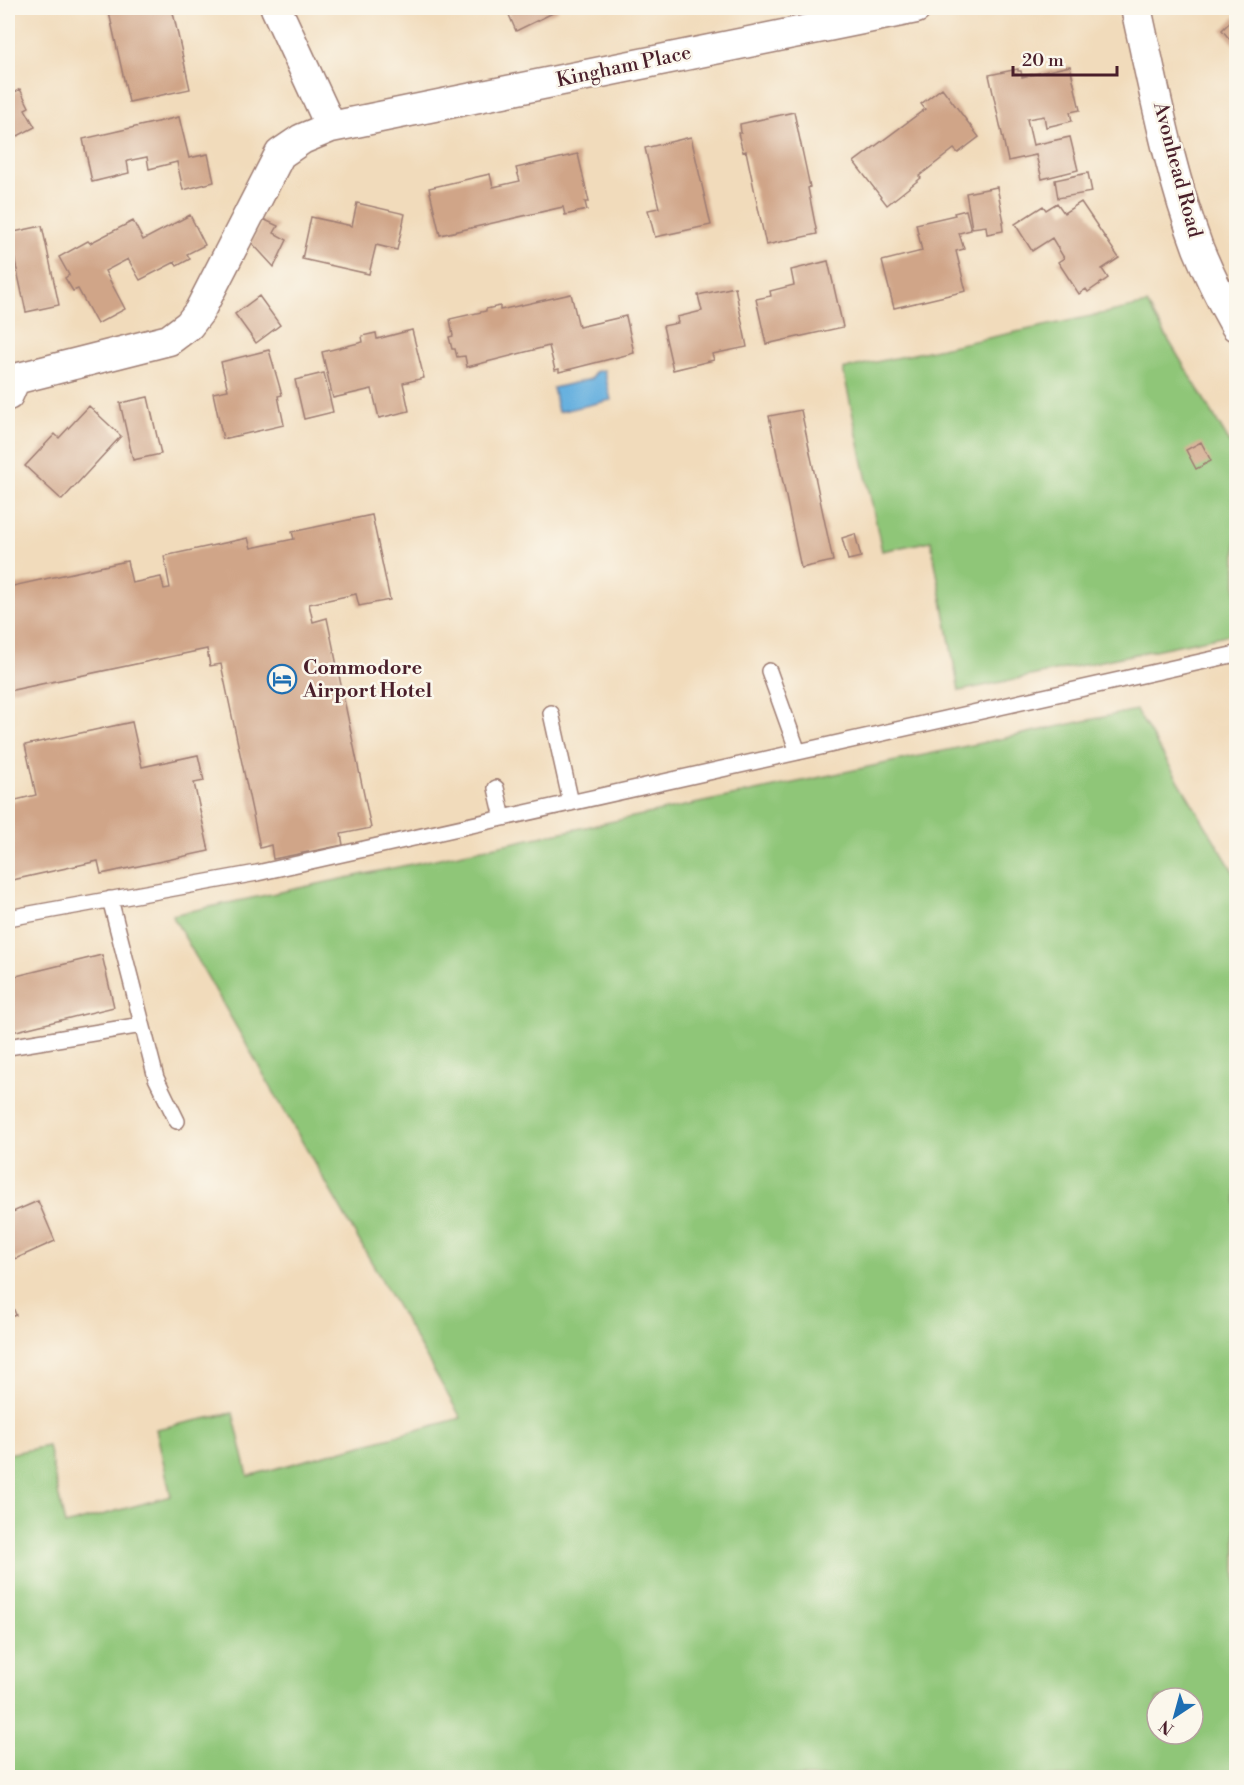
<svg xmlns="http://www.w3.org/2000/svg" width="1244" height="1785" viewBox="0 0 1244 1785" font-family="'Libre Bodoni',serif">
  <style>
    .green { fill: #8fc678; stroke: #6c7252; stroke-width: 1.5; fill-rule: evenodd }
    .water { fill: #67b1df; stroke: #586885; stroke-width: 1.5 }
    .building { fill: #d0a588 }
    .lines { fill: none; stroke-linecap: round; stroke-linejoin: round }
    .lane-casing { stroke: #9e7d73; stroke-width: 18 }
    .street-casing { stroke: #9e7d73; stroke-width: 33 }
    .lane { stroke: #fff; stroke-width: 15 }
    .street { stroke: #fff; stroke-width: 30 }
    .labels { text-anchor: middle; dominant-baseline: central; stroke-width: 5; stroke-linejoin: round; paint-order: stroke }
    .street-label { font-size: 20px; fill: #4a1f2b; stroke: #fbf7ec }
    .poi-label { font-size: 20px; font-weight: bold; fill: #4a1f2b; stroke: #fbf7ec; text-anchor: start }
  </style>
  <rect width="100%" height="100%" fill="#fbf7ec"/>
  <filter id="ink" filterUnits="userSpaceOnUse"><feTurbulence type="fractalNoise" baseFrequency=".0167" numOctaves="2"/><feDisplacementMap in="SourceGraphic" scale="12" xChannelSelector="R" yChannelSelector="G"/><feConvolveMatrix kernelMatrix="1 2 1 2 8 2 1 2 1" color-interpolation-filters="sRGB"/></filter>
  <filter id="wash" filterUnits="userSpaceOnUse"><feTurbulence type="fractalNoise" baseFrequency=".008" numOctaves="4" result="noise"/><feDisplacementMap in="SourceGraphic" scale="24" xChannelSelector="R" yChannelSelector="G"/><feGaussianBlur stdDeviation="1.35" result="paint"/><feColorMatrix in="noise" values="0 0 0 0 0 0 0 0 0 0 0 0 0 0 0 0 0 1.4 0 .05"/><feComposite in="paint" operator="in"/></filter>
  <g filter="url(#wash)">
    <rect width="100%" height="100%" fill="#f1dbbb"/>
    <path class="green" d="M1147,304L1236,453V633L959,691L931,541L882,551L843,369Z
      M1136,710L1236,876V1777H8V1454L48,1446L65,1525L171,1496L156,1429L233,1413L248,1476L461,1418L172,915ZM1157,1698H1193V1734H1157Z"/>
    <path class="water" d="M604,370L611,400L558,412L553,388L591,379L595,372Z"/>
    <g id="blocks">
      <path class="building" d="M108,8H172L190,89L129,102Z
        M499,8H557L559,10L516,31L506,8L501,11Z
        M1236,16V47L1222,30Z
        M1070,66L1080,110L1070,112L1072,121L1046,127L1044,116L1027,119L1033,145L1070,137L1078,170L1042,179L1036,155L1008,161L989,75L1018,69V71H1021L1022,77Z
        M942,88L979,137L958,153L954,149L919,176L921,178L887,205L854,162L925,109L921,104Z
        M20,89L29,107L25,109L35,127L8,141V96Z
        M794,112L810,187L808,188L817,234L766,245L746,151L743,152L738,133H741L740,124Z
        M179,117L189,158L208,154L214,182L183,190L177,162L149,169L147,157L127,161L129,173L92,182L83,139Z
        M691,137L711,225L655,237L648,210L659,208L645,148Z
        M578,154L589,202H585L587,210L565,215L563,207L440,235L429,188L490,174L493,187L520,181L516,168Z
        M1088,173L1092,192L1058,198L1055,180Z
        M997,187L1004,222H1002L1003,231L987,234L986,226L972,228L966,193Z
        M1081,202L1119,258L1102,269L1108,278L1088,292L1086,289L1079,294L1058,262L1064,258L1052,238L1032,251L1015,224L1043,206L1046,210L1057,203L1064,213Z
        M357,203L405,214L397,250L376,245L369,274L302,259L311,217L352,226Z
        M966,210L971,230L959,233L964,249L956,251L966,291L894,308L882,261L922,251L916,224L955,215L954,213Z
        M190,215L205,245L187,254L190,259L177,266L175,262L140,280L128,259L105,271L125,309L97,324L78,289L73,291L65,278L69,275L59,257L88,241L90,243L133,221L143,240Z
        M263,219L278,226L274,233L287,240L274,267L251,242Z
        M42,226L59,305L26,312L9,233Z
        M828,261L843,327L766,344L756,299L771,296L770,291L794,285L791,270Z
        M735,287L747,347L712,354L714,360L673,370L663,326L678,323L677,317L702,311L698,295Z
        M571,294L579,327L626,316L634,353L559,372V369L555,370L549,346L467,367L465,356L457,357L455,349H452L449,337L453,336L450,319L486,311V309L500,306V310Z
        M259,296L280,325L256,343L235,314Z
        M412,330L424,378L403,383L409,411L379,418L372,389L333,398L322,352L363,342L362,336L376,333L377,339Z
        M269,350L282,395L278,396L284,425L223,439L213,393L228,390L221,362Z
        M324,373L333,412L304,419L295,380Z
        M148,397L161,454L133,460L120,403Z
        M89,406L121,436L62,500L25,466L55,434L59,438Z
        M801,410L833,561L801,568L769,416Z
        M1201,442L1211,461L1196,469L1186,450Z
        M372,515L390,600L359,606L356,594L309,604L313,622L327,618L371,828L341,834L343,845L273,859L271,845L260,848L221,664L210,666L207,649L8,691V587L127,561L132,583L161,577L164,589L170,588L164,556L248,538L251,548L294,539L292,532Z
        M855,534L861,557L848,560L842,538Z
        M132,722L142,767L198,755L204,781L194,783L209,851L101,874L98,861L8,881V802L36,795L25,745Z
        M102,955L114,1007L8,1033V978Z
        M38,1201L55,1241L15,1259L8,1242V1214Z
        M8,1295L16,1315L8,1318Z"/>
    </g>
  </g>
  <g filter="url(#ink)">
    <use href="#blocks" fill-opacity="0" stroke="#9e7d73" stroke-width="1.5"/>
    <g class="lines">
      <g class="lane-casing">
        <path id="lane" d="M769,671L798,752
          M551,713L571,803
          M496,788L503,818
          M110,899L156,1078L177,1121
          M8,918L257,873L1236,654
          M8,1047L142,1025"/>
      </g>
      <g class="street-casing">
        <path id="street" d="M276,8L331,127L916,8
          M1136,8C1154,88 1169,171 1198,248C1209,275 1222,301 1236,326
          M8,395L15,379L169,340L189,325L199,312L280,154L302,139L331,127"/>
      </g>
      <use href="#lane" class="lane"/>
      <use href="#street" class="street"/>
    </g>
  </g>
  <defs>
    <g id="hotel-ring" transform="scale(1.5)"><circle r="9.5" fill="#fbf7ec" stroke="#1f6fb2" stroke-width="1.5"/><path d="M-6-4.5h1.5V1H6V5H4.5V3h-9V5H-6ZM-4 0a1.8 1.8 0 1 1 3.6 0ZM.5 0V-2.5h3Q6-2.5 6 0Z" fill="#1f6fb2"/></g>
  </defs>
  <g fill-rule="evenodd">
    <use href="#hotel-ring" x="282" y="679"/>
  </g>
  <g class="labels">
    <g class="street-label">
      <text transform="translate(624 67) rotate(-12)">Kingham Place</text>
      <text transform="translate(1177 170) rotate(75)">Avonhead Road</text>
    </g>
    <g class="poi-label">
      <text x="303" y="668">Commodore<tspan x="303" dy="23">Airport Hotel</tspan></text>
    </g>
  </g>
  <rect width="1244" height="1785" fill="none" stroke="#fbf7ec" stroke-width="30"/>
  <g transform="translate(1175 1716) rotate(216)"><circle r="28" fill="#fbf7ec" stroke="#b4a19f" stroke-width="1.5"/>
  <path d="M0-4.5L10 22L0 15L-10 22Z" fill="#1f6fb2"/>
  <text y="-9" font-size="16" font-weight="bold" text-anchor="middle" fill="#4a1f2b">N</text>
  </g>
  <path d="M1013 66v9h104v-9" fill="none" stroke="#4a1f2b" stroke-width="3"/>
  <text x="1022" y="66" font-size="18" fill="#4a1f2b" stroke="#fbf7ec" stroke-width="4.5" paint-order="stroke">20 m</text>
</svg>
